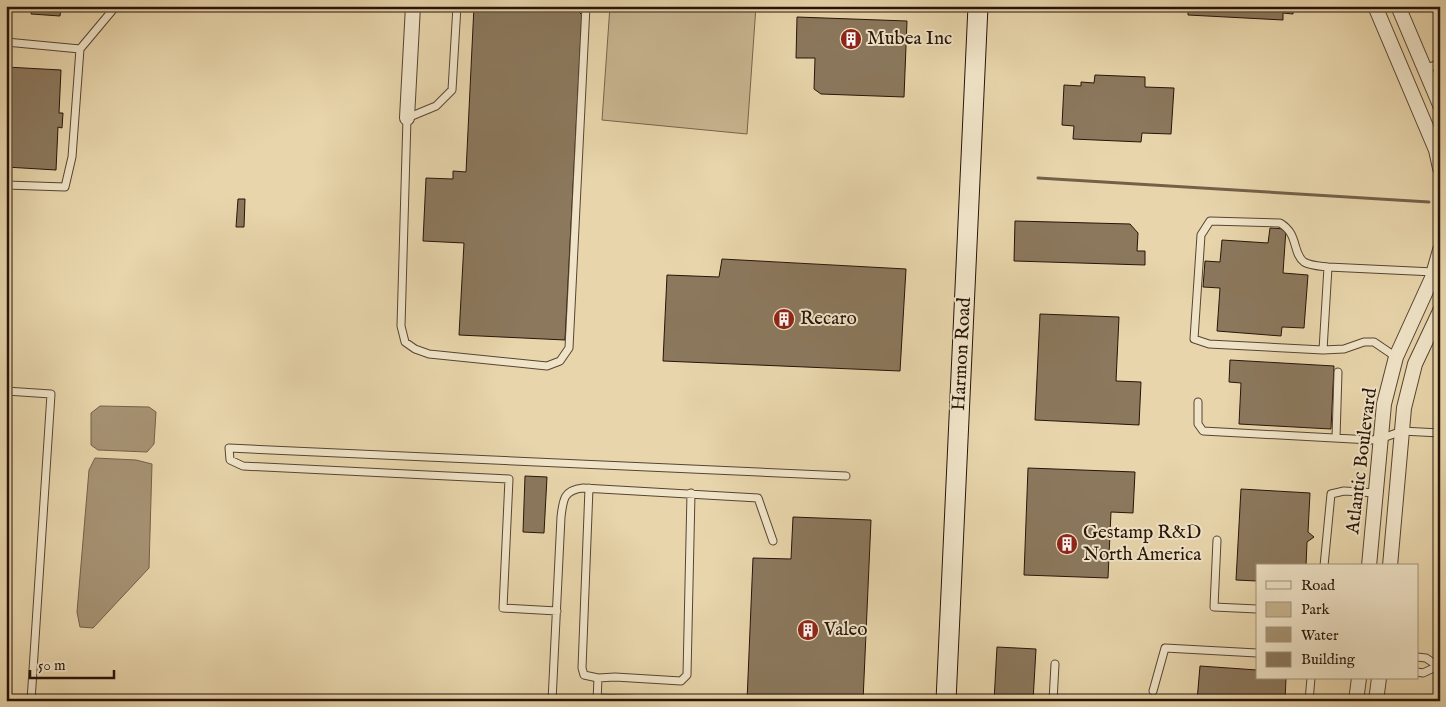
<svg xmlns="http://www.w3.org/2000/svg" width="1446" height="707" viewBox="0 0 1446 707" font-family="'IM FELL English',serif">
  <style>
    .green { fill: #c7b48f; stroke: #77644c }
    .water { fill: #a69374; stroke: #736049 }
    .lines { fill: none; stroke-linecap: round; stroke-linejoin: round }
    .stream { stroke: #736049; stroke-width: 3 }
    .building { fill: #8b785d; stroke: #271409 }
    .lane-casing { stroke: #574432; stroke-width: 9 }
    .street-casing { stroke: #574432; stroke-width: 16 }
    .secondary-casing { stroke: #271409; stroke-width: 21 }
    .lane { stroke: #f0e4c8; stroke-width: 7 }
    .street { stroke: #f0e4c8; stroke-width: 14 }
    .secondary { stroke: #f0e4c8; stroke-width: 19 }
    .labels { text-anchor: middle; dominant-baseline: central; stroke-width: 4; stroke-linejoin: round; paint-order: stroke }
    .poi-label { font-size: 19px; fill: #271409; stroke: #f0e4c8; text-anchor: start }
    .street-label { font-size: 19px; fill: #271409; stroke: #f0e4c8 }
  </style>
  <rect width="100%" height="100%" fill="#e8d5ab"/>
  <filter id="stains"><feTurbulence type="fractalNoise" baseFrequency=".004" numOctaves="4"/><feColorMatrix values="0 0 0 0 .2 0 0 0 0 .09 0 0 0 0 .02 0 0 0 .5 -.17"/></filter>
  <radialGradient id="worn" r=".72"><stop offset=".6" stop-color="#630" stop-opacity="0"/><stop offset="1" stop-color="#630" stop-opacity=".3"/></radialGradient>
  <path class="green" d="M610,6H756L747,134L602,120Z"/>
  <path class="water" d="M100,406L149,407L156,412L154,444L147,452L98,450L91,445V413Z
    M95,458L136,460L152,464L149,568L93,628L80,627L77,612L89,470Z"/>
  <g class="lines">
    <path class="stream" d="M1038,178L1429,202"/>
  </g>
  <path class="building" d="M32,6H86V10L61,8L60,16L31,14Z
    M474,6H573L582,15L565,340L459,335L464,243L423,241L426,178L453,179V171L466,172Z
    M1188,6H1304L1303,10L1294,9L1293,14L1283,13V20L1188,15Z
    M797,17L907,21L904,97L821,94L814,89L815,58H796Z
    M6,67L61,70L59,113H63L62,128L58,127L56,170L6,167Z
    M1095,75L1145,77V87L1174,88L1171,134L1142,133L1141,142L1073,139L1074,126L1062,125L1064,85L1081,86V82L1094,83Z
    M238,199H245L244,227H236Z
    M1015,221L1130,224L1138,233L1137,251H1145V265L1014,261Z
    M1270,228L1286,229L1283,273L1308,275L1304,328L1282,327L1281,336L1217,331L1220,288L1203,287L1205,261L1220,262L1222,240L1268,243Z
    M722,259L906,269L900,371L663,361L667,275L719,277Z
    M1040,314L1119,317L1116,381L1141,382L1139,425L1035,420Z
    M1230,360L1334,366L1331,429L1239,424L1241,383L1229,382Z
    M1028,468L1135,472L1133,513L1111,512L1108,578L1024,575Z
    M525,476L547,477L544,533L523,532Z
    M1241,489L1310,493L1308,532L1314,537L1307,542L1306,566H1257V581L1236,580Z
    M793,517L871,520L863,701H747L753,558L791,559Z
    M997,647L1036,649L1033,701H994Z
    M1200,666L1257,670V678H1286L1285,701H1197Z"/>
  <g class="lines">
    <g class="lane-casing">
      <path id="lane" d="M457,6L452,90L436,106L407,118L401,326L405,342L415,349L429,354L547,366L560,361L569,348L586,6
        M6,42L80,49
        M1425,69L1440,63
        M6,185L65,187L72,157L80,49L116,6
        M1328,267L1323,350L1344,349L1364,342H1374L1396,357
        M1323,350L1209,344L1194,339L1201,235L1210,221L1280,223C1299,234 1292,253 1304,262C1311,266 1320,266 1328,267L1434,272
        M6,391L51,394L31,701
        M1198,402V424L1203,431L1371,440L1380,439L1402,431L1440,433
        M1336,438L1338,372
        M589,488L582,668L584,675L598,678L597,701
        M1217,540L1214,607L1257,609
        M1324,566L1331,494L1344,491L1376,493
        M557,611L503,608L509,479L243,466L230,460L229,448L846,476
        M1417,657L1426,658L1438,666L1423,673L1417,672
        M598,678L615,677L681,681L687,675L691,493
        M1153,691L1165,648L1257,653
        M597,698L680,701
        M552,701L561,517C563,499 564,490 583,488L758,498L773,541
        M1053,701L1055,664
        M1309,701L1311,678"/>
    </g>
    <g class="street-casing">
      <path id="street" d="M1375,6L1436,150L1440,168
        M1398,6L1440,105
        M407,118L413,6
        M1369,566L1384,404L1396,357L1432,278L1440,250
        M1390,566L1404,408L1415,364L1440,311
        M1356,701L1359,678
        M1376,701L1379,678"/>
    </g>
    <g class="secondary-casing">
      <path id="secondary" d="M946,701L978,6"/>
    </g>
    <use href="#lane" class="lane"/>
    <use href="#street" class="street"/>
    <use href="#secondary" class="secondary"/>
  </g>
  <defs>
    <g id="building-disc" transform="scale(1.125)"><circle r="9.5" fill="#8f2418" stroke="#f0e4c8"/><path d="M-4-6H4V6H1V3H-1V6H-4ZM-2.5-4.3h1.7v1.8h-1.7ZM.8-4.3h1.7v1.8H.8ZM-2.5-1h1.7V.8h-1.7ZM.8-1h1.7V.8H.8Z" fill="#fff"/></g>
  </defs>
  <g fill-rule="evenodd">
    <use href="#building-disc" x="851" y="39"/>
    <use href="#building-disc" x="784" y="319"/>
    <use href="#building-disc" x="1067" y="544"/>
    <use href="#building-disc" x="808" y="630"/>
  </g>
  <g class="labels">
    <g class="poi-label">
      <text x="867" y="39">Mubea Inc</text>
      <text x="800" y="319">Recaro</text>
      <text x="1083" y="533">Gestamp R&amp;D<tspan x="1083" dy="22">North America</tspan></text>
      <text x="824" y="630">Valeo</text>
    </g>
    <g class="street-label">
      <text transform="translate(962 354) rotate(-87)">Harmon Road</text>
      <text transform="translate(1362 461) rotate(-83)">Atlantic Boulevard</text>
    </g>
  </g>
  <rect width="1446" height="707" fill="none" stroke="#e8d5ab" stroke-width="25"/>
  <rect x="8" y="8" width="1431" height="692" fill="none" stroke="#271409" stroke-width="2.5"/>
  <rect x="12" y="12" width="1421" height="682" fill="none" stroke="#271409"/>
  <rect x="1256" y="564" width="162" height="115" fill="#f0e4c8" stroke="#a0917c"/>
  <rect x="1266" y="581" width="25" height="8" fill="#f0e4c8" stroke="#a0917c"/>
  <text x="1301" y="590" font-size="15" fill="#271409">Road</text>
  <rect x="1266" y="602" width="25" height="15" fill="#c7b48f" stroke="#a0917c"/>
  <text x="1301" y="614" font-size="15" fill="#271409">Park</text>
  <rect x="1266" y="627" width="25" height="15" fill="#a69374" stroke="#a0917c"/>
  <text x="1301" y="640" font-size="15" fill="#271409">Water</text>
  <rect x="1266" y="652" width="25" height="15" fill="#8b785d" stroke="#a0917c"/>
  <text x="1301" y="664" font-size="15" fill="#271409">Building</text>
  <path d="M30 670v8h84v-8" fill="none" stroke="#271409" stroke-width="2.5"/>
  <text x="38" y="670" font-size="15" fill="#271409" stroke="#f0e4c8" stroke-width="4" paint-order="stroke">50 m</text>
  <rect width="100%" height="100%" filter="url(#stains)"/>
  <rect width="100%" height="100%" fill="url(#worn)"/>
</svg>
